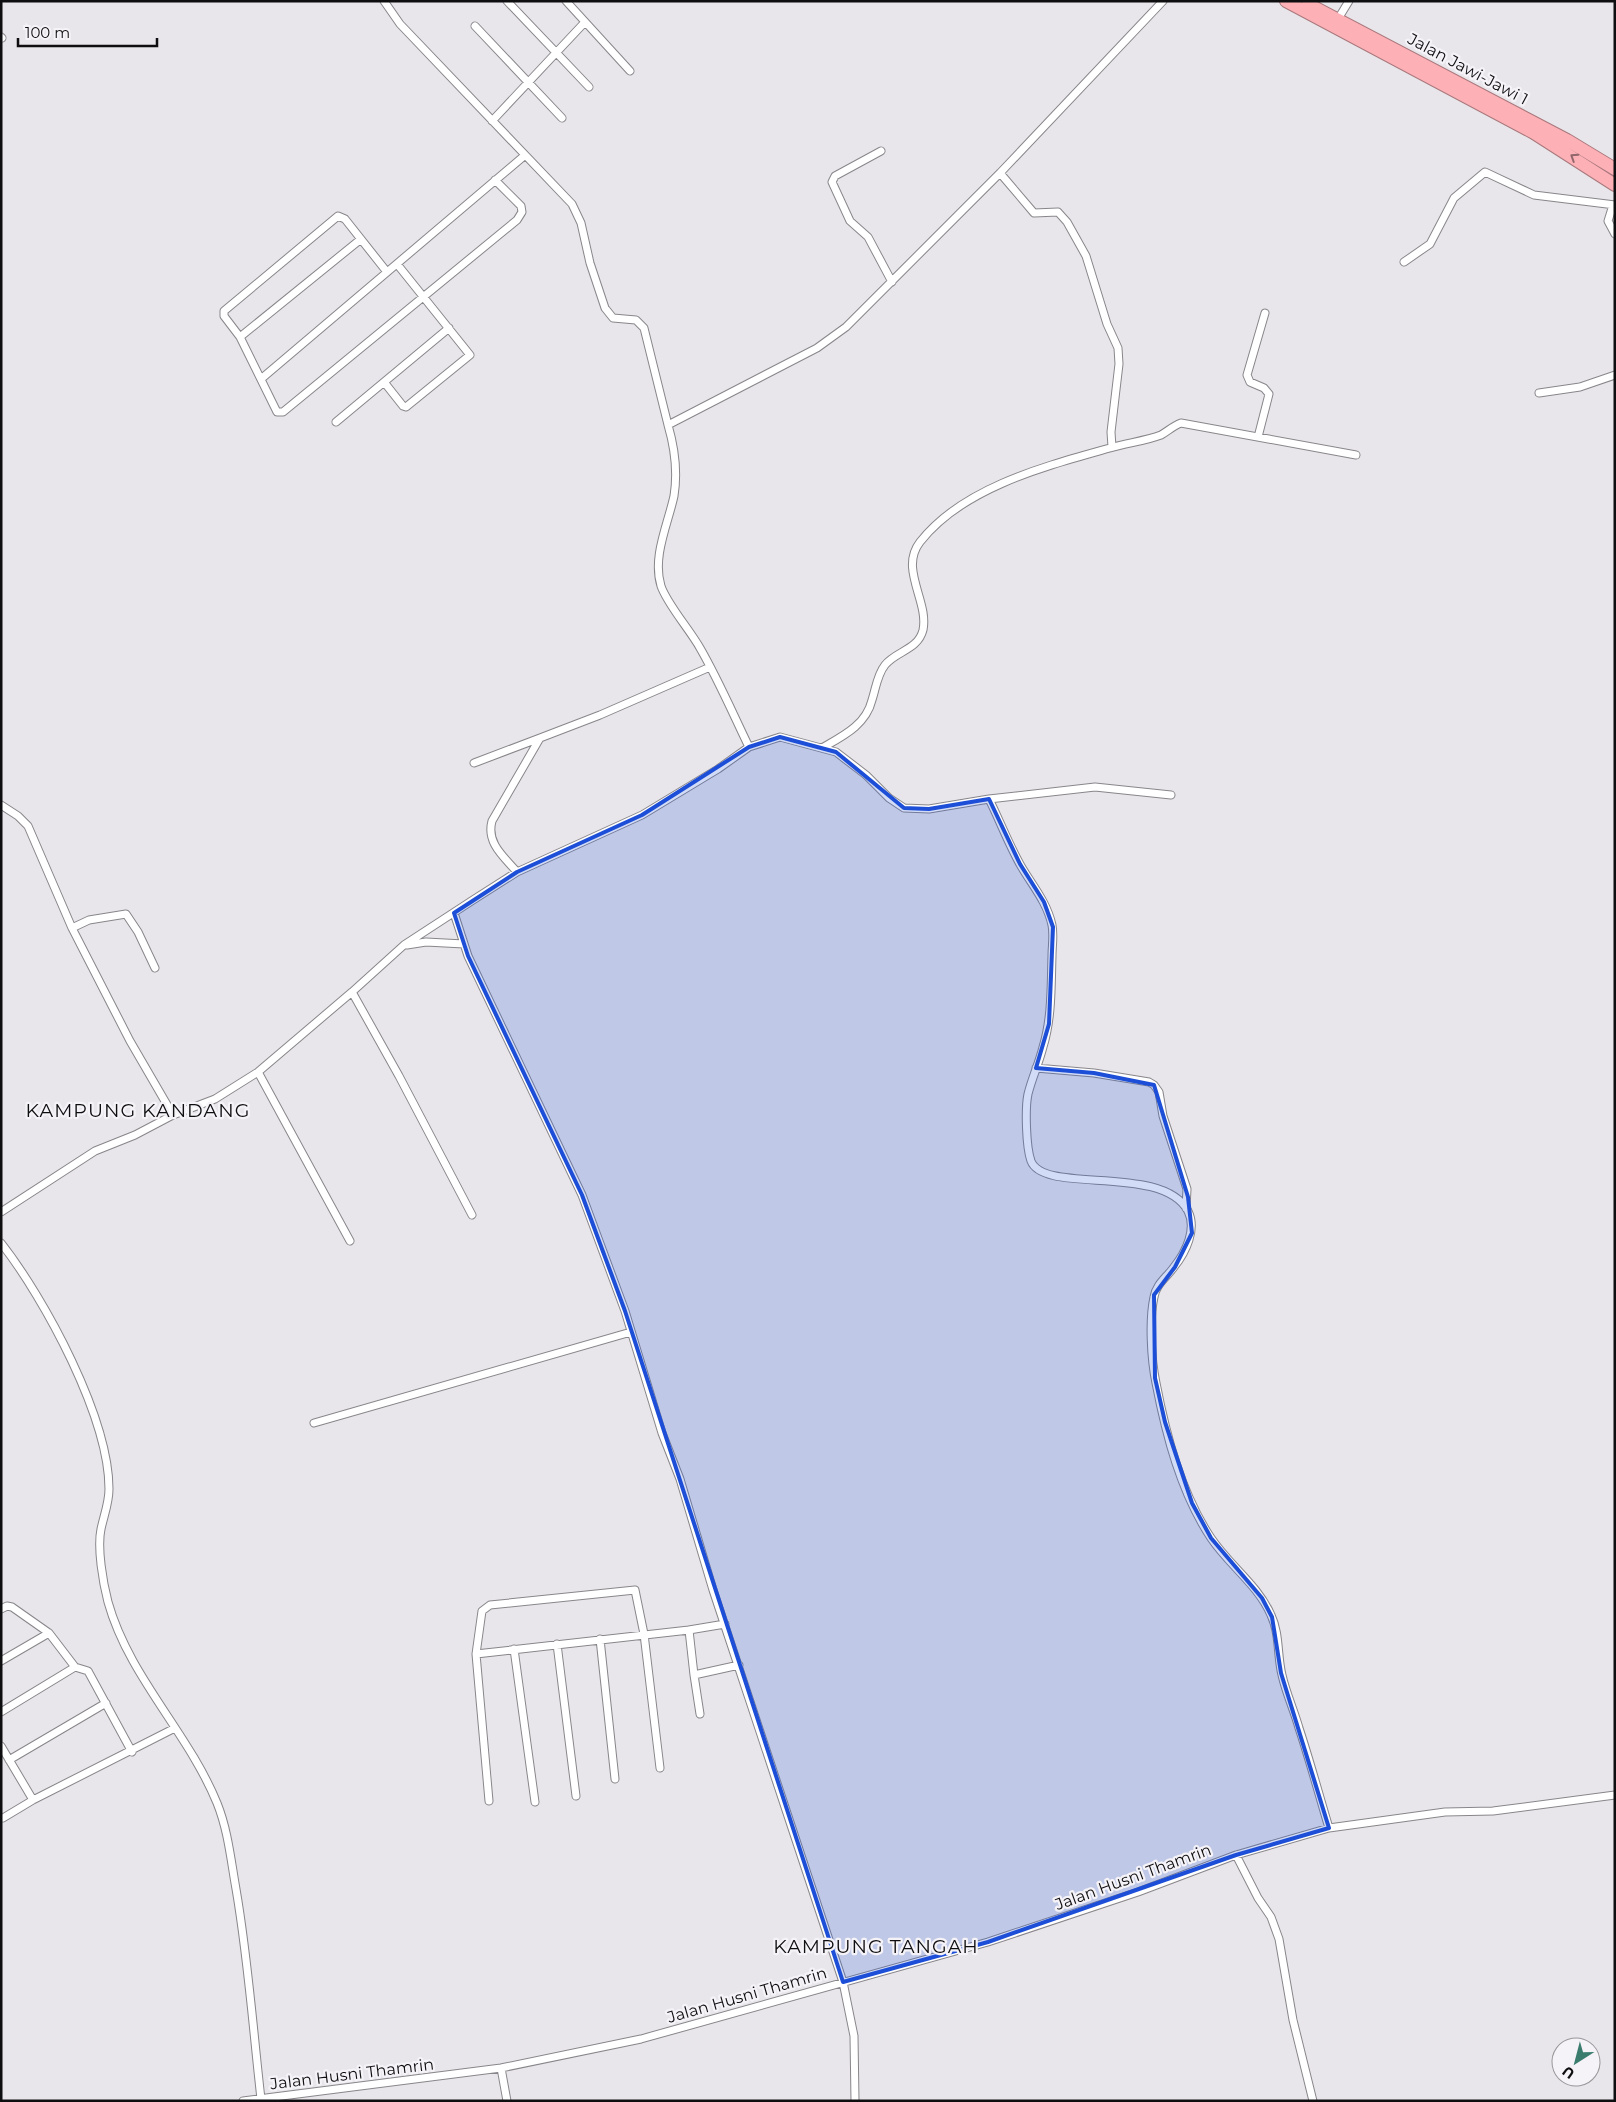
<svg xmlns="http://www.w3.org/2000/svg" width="1616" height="2102" viewBox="0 0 1616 2102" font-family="Montserrat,sans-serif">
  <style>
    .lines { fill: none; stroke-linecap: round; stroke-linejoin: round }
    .street-casing { stroke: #88868a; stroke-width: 9 }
    .highway-casing { stroke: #a9787c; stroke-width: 14 }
    .street { stroke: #fff; stroke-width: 7 }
    .highway { stroke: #fdb1b7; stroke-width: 12 }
    .oneway { stroke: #91676b }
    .marked { fill: #1d4ed8; fill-opacity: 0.2; stroke: #1d4ed8; stroke-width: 4; stroke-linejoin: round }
    .labels { text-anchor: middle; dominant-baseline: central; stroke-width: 4.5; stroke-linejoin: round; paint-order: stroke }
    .street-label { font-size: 16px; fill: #0e0d0f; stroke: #f5f3f7 }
    .quarter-label { font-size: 19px; letter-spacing: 1px; fill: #0e0d0f; stroke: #f5f3f7 }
  </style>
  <rect width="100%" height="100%" fill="#e8e6ea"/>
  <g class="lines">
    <g class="street-casing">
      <path id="street" d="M384,1L400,24L572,204L581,223L590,263L605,308L613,318L636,320L644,328L668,425L817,348L846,327L1000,173L1163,1
        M507,1L589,87
        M566,1L630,71
        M1338,19L1349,1
        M475,26L562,118
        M1,37L2,38
        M492,121L585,22
        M881,151L835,176L832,182L850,221L868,237L892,282
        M1000,173L1034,213L1058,212L1067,222L1086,256L1107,324L1118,348L1119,364L1111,432L1112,447
        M1613,205L1608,221L1615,234
        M1404,262L1430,244L1454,198L1485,172L1534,195L1615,205
        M387,272L345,219L338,216L224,311V316L240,337L277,412H283L517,220L522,212L521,206L495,180
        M240,337L361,239
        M261,379L524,156
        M384,382L403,406L406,407L470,355L397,264
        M1539,393L1580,387L1615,375
        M336,422L449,328
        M668,425C675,449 678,471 674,496C668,524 652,557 661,586C667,604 690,630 700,648C718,679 733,714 749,747L780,737L836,752L866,775L889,798L904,808L929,809L989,799C1000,821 1009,845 1021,866C1032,885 1047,902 1052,925C1054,935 1052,946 1052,956C1051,986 1052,1018 1043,1047C1039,1063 1032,1078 1028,1094C1025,1108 1026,1147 1031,1161C1044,1195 1162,1163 1188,1211C1197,1229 1186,1252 1174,1267C1167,1277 1156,1284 1154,1297C1149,1320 1151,1359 1156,1383C1166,1435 1181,1493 1211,1538C1229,1565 1258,1585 1271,1615C1280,1634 1277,1655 1282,1675C1286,1693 1294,1710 1299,1728C1310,1761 1319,1795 1329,1828L1445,1812L1493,1811L1615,1795
        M1258,437L1269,394L1264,388L1250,382L1247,375L1265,313
        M822,748C843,736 866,725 872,700C876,688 877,675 885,665C896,651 918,650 923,630C929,601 899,569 920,542C963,487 1046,466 1110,448C1126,443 1145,441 1161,435C1168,431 1173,426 1181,423L1356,455
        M474,763L540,738
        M989,799L1095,787L1171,795
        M1,805L18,816L28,826L72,928L130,1041L173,1115L215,1099L258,1072L352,992L404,945L473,900L517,872L642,815L718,769L749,747
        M517,872C504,857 486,843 492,821L540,738L600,715L710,667
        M454,913L468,956L582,1195L625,1311L662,1433L680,1479L713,1590L843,1982L854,2036L855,2101
        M72,928L89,920L126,914L138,932L155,968
        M407,945L426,942L464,944
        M352,992L399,1076L472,1215
        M1036,1068L1094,1073L1149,1082L1154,1085L1159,1092L1163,1116L1187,1189L1186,1208
        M258,1072L350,1241
        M1,1212L95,1151L135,1135L173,1115
        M1,1243C45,1299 109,1418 109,1489C109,1503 104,1515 101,1529C97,1548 103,1583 108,1602C129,1677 188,1732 217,1803C228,1830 231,1861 236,1889C248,1958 253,2029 261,2099
        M314,1423L631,1332
        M1,1609L7,1606L12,1607L49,1633L75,1667L88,1671L132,1752
        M689,1630L725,1624
        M600,1639L615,1779
        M557,1644L576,1796
        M514,1649L535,1802
        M476,1654L482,1611L490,1605L635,1590L644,1634L660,1768
        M1,1661L49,1633
        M1,1712L75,1667
        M700,1714L694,1675L739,1665
        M1,1746L33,1800
        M9,1760L106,1703
        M489,1801L476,1654L689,1630L694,1675
        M3,1818L33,1800L175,1728
        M1236,1855L1258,1898L1271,1917L1279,1939L1293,2020L1313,2101
        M501,2068L507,2101
        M243,2101L501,2068L641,2039L988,1942L1138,1892L1236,1855L1329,1828"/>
    </g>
    <g class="highway-casing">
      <path id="highway" d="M1286,1L1534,133L1615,185
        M1308,4L1567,140L1615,169"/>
    </g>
    <use href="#street" class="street"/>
    <use href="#highway" class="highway"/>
  </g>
  <defs><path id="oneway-chevron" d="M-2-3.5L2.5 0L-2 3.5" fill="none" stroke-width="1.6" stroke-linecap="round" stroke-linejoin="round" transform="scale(1.25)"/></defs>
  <use class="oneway" href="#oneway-chevron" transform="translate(1574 157) rotate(-147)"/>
  <path class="marked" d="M780,737L836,752L904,808L929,809L989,799L1020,864L1044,902L1053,927L1049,1024L1036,1068L1094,1073L1154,1085L1188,1197L1192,1233L1175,1267L1154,1295L1155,1378L1165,1422L1192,1503L1211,1538L1262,1598L1272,1617L1281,1673L1329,1828L1236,1855L988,1942L843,1982L625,1311L582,1195L468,956L454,913L517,872L642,815L749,747Z"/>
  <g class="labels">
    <g class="street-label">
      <text transform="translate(1468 69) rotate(28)">Jalan Jawi-Jawi 1</text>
      <text transform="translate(1133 1877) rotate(-20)">Jalan Husni Thamrin</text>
      <text transform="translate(747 1995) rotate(-16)">Jalan Husni Thamrin</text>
      <text transform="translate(352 2074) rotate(-7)">Jalan Husni Thamrin</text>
    </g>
    <g class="quarter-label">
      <text x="138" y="1110">KAMPUNG KANDANG</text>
      <text x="876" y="1946">KAMPUNG TANGAH</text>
    </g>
  </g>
  <rect width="1616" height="2102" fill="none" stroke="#0e0d0f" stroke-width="5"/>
  <g transform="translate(1576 2062) rotate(216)"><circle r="24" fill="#f5f3f7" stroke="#99979a"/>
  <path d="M0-4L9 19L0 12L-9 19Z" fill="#3a7d6f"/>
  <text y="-8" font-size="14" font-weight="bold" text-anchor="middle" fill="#0e0d0f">U</text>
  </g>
  <path d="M18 38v8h139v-8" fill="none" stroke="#0e0d0f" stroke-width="2.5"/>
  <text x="25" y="38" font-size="15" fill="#0e0d0f" stroke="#f5f3f7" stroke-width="4" paint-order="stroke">100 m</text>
</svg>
